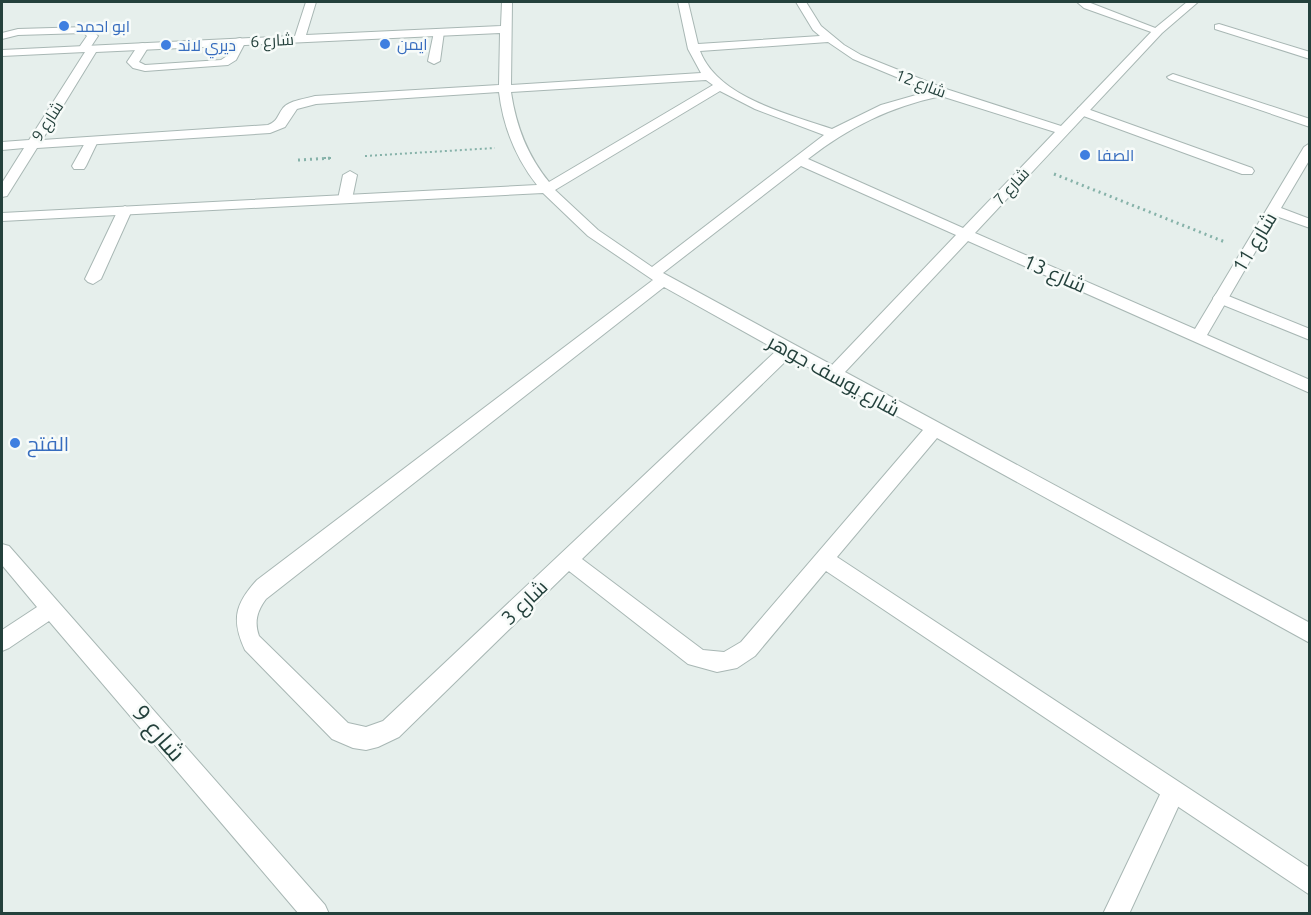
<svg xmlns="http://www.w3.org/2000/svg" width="1311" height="915" viewBox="0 0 1311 915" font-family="Ubuntu,Cairo,sans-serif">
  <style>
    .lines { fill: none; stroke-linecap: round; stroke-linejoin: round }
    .service-casing { stroke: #a8b7b4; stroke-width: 2 }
    .minor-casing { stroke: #a8b7b4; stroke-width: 2 }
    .path-far1 { stroke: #86b2a9; stroke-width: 2; stroke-dasharray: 2 3; stroke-linecap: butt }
    .path { stroke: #86b2a9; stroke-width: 3; stroke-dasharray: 2 4; stroke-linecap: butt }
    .service { fill: #fff; fill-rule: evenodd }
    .minor { fill: #fff; fill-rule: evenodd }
    .shop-dot { fill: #3f7fe0; stroke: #f7fbf9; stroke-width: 2 }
    .labels { text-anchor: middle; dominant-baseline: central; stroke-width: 5; stroke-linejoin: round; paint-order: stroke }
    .far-shop-label { font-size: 16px; fill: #366cbe; stroke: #f7fbf9; text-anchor: start }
    .far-street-label { font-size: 16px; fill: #24413c; stroke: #f7fbf9 }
    .street-label { font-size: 20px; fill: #24413c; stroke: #f7fbf9 }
    .shop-label { font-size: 20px; fill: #366cbe; stroke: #f7fbf9; text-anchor: start }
    .near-street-label { font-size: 24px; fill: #24413c; stroke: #f7fbf9 }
  </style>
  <rect width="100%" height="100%" fill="#e6efec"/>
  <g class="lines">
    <g class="service-casing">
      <path id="service" d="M1077,2H1088L1163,31L1158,34L1154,33L1084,8Z
        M87,27L98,36L88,51L84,52L78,49L87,36L84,33L18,35L2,39V33L18,29Z
        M439,29L444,32L440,61L434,64L428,61L434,32Z
        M240,38L246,41L236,60L228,65L145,71L133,68L127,62L139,44L143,43L149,46L139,62L145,65L221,60L227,56L236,39Z
        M1173,74L1310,119V127L1169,79L1167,77Z
        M1082,107L1252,168L1254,171L1252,174H1242L1078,114V108Z
        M92,137L98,141L86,166L84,169H74L72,166L86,141Z
        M350,171L357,175L352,199L345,203L338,199L343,175Z
        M125,206L132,210L101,279L93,284L88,282L85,279L118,210Z
        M1221,293L1310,329V340L1216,302L1213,298L1216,294Z
        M1173,780L1181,784L1185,792L1129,914H1103L1165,784Z"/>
    </g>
    <g class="minor-casing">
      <path id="minor" d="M306,2H316L306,35L501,26L502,2H512L511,85L701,73L688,49L678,2H688L698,44L820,36L813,30L796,2H806L821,26L844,45L861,55L946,89L1061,126L1154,29L1187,2H1198L1162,33L975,233L1195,329L1304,147L1310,143V159L1281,208L1310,219V228L1276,216L1207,335L1310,380V393L968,241L845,372L1310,623V643L937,438L837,557L1310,868V895L826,571L755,656L737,668L717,672L688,664L569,571L399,737L378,747L366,750L353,748L332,739L245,650C231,620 235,604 257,580L653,280L588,236L543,193L2,221V213L537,185C516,158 503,127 499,92L316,104L297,109L285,127L270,133L37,148L7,196L2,197V183L24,148L2,150V142L29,140L85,52L2,56V50L295,36ZM500,33L499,85L315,96C305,99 290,100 283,108C277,116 278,121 268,125L42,140L96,52ZM828,42L853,59L930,91L881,105L832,129C789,114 718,98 700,51ZM706,80L713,85L549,182C527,155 516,126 511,92ZM720,91L755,109L824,135L652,267L598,230L555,190ZM941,96L1055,132L963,228L808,159C849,127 890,107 941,96ZM801,166L956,235L832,365L663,273ZM664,287L777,350L383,721L366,727L348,723L259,636C254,622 257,611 266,599ZM790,357L824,376L826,379L833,381L923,430L741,642L724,652L703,650L582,559Z
        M1219,24L1310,52V59L1215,29V25Z
        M2,544L9,546L325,905L329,914H299L49,621L9,648L2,651V630L37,607L2,565Z"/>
    </g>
    <path class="path-far1" d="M365,156L495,148
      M324,158H333"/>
    <path class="path" d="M298,160L333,158
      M1054,174L1225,242"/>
    <use href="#service" class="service"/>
    <use href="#minor" class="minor"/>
  </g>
  <g class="shop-dot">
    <circle cx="64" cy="26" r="6"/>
    <circle cx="385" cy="44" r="6"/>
    <circle cx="166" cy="45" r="6"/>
    <circle cx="1085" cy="155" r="6"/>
    <circle cx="15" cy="443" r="6"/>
  </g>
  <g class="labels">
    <g class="far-shop-label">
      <text x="76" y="26">ابو احمد</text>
      <text x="397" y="44">ايمن</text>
      <text x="178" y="45">ديري لاند</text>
      <text x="1097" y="155">الصفا</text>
    </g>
    <g class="far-street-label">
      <text transform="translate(272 40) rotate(-3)">شارع 6</text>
      <text transform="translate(921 83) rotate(21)">شارع 12</text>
      <text transform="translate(47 121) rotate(-57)">شارع 9</text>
      <text transform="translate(1011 186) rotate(-47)">شارع 7</text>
    </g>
    <g class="street-label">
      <text transform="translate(1254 242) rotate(-59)">شارع 11</text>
      <text transform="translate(1055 273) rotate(24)">شارع 13</text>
      <text transform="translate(834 375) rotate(29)">شارع يوسف جوهر</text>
      <text transform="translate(524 602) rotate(-44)">شارع 3</text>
    </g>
    <g class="shop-label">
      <text x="27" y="443">الفتح</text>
    </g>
    <g class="near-street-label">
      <text transform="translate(159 733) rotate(49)">شارع 9</text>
    </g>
  </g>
  <rect width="1311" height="915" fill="none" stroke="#24413c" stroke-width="6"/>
</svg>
